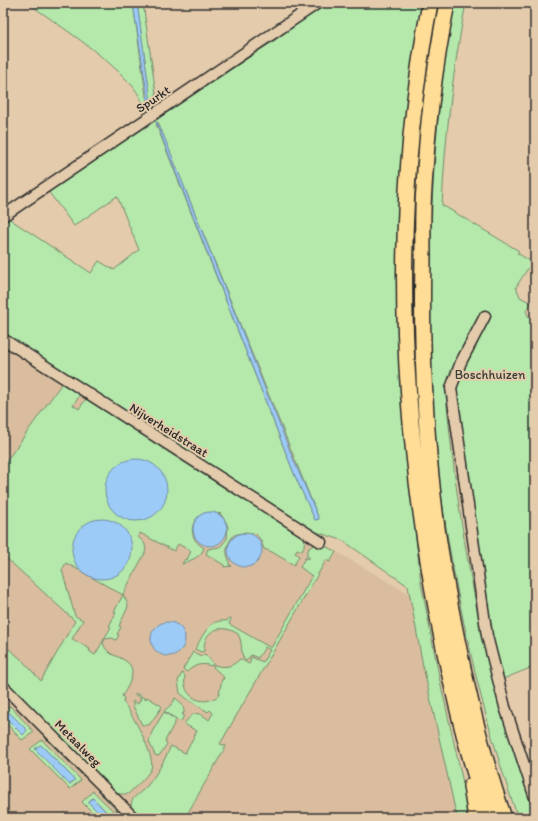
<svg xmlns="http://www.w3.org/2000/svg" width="538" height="821" viewBox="0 0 538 821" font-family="Itim,sans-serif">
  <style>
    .built { fill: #d9bd9e }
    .green { fill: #b5e9ab; stroke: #708a6b; fill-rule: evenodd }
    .water { fill: #9dcbf8; stroke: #6f8ba6 }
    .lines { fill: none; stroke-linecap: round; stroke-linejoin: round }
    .minor-casing { stroke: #2b2b2b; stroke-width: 13 }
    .highway-casing { stroke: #2b2b2b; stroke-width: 18 }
    .minor { stroke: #e3cbab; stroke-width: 10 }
    .highway { stroke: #ffdd96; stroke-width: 15 }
    .labels { text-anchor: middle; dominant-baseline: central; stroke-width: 4; stroke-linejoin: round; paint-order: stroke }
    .street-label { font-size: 13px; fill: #2b2b2b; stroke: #e3cbab }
    .park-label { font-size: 13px; fill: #393e38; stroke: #e3cbab }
  </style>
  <rect width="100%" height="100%" fill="#e3cbab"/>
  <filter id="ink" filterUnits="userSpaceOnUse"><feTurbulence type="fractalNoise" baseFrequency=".025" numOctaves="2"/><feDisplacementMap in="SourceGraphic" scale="8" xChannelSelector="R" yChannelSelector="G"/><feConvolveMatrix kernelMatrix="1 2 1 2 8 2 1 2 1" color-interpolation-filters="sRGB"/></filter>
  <g filter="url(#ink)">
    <path class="built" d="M3,339L330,548L409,594L463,818H3Z"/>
    <path class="green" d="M28,3H133L147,103H151L137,3H143L157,101L155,110L151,111L147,110C141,100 137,90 129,82C102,53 60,26 28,3Z
      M326,3H425L401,367L402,408L421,583L440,681L471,818H457L423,666L408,586L342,540L310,530L3,336V221L8,218L91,273L99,261L114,270L139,250L117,196L74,226L48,191L176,104L271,43ZM158,122L319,519L315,520L295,476L156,124Z
      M453,3H466C453,69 445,137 442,205L519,251L517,253L532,262L516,287L520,297L531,303L526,311L529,318L535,321V666L503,679L502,711L521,770L535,799V818H518C492,745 473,670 458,594C450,552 442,509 438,467C432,403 430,339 430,276C431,184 438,93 453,3ZM448,399L481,628C465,554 454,480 447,405Z
      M62,383L80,395L73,405L79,409L86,399L229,491L305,534L304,546L302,551L297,549L295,553L299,556L294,565L272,552L264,549L260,539L255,533L254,534L246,532L234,535C229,541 226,546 227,554C228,559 230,560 229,565L232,566L224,567V565L206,554L208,549L220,547L227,539L228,527L226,522L220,513L219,514C195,505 181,535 204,548C201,557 191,560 182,564L185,559L187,560L191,551L178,544L174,551L140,533L138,537C144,542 147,545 145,553L123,594L128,605L127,609L119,626L121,627L117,634L119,635L116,640L112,638L105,639L103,643C108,657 117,654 127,662C138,670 128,687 122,696L124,698L123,702C131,712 156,756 151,769C146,778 135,787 128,794H114L3,680V655L9,649L21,659L41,681L75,621L3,555V466ZM66,563L123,595L114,612L116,613L109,626L111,627L95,655L89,651L90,649L72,639L83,620L75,616L62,570Z
      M318,542L336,552L330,562L326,560L220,744L226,746L185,818H138L131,811C131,807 131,802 133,799C137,794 143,791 147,786C157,774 164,761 171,746L185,753L197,731L184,724C193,712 197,710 209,720L213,713L210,710L208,712L187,699L180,693L178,681L182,673L185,676C181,696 203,709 219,695L222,679H224L223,676L213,667L214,665C225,668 232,667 240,659L249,664L251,661L250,660L251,657L263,662L270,650L265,647L258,658L251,655L246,661C239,656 244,644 238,634C222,623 203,629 204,651L201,652L195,649C203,636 209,618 227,621L230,617L231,619L229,624L271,648L312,576L300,567L305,558L309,559V557L306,556L309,548Z
      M193,652L201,656L205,654L213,663L212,666C202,663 195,664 187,672L183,669Z
      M134,694H137L146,699L147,697L160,705L162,707L149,725H142L133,706L134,704L132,703L133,701L138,704L141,698Z
      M175,698C181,702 184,706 184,713L182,714L184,715L181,722L164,711L173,703Z
      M10,706L34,732L22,740L3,720V711ZM9,712L27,730L4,716Z
      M164,712L176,720L165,741L167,744L159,756L155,755L149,742L152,732Z
      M45,738H47L83,772V776Z
      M42,740L81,780L70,789L30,749ZM42,746L75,780L70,784H69Z
      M97,790H101L129,818H124Z
      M93,791L120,818H112L93,798L88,802L104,818H98L82,802Z"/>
    <path class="water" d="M133,3H137L151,103L149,106Z
      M156,122H157L165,139L294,461L319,519L315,520L295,476Z
      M105 490a31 31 0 1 1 62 0a31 31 0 1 1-62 0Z
      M193 529a17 17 0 1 1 34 0a17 17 0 1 1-34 0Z
      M72 549a30 30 0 1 1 60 0a30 30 0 1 1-60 0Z
      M228 550a17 17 0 1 1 34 0a17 17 0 1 1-34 0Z
      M151 639a17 17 0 1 1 34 0a17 17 0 1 1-34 0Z
      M9,712L27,730L23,735L4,716Z
      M40,745L42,746L75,780L69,784L35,749Z
      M93,798L112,818H104L88,802Z"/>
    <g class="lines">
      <g class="minor-casing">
        <path id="minor" d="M3,216L318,3
          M485,316L461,362L451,388L487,636L505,707L535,798
          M3,339L321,542
          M3,686L134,818"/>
      </g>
      <g class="highway-casing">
        <path id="highway" d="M430,3C393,194 399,393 432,585C446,664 463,742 489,818
          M447,3C435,64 427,126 424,188C422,212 423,235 423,259C421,349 425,438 437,528C441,560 448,593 454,625C467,691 482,755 504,818
          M471,786L476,818"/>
      </g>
      <use href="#minor" class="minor"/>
      <use href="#highway" class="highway"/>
    </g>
  </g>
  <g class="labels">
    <g class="street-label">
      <text transform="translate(153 99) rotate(-34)">Spurkt</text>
      <text transform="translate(169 430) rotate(32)">Nijverheidstraat</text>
      <text transform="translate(78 743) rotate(45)">Metaalweg</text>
    </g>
    <g class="park-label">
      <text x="490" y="374">Boschhuizen</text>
    </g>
  </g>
  <rect width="538" height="821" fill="none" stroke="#e3cbab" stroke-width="16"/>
  <rect x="8" y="8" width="522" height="805" fill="none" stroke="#2b2b2b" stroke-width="1.5" filter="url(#ink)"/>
</svg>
